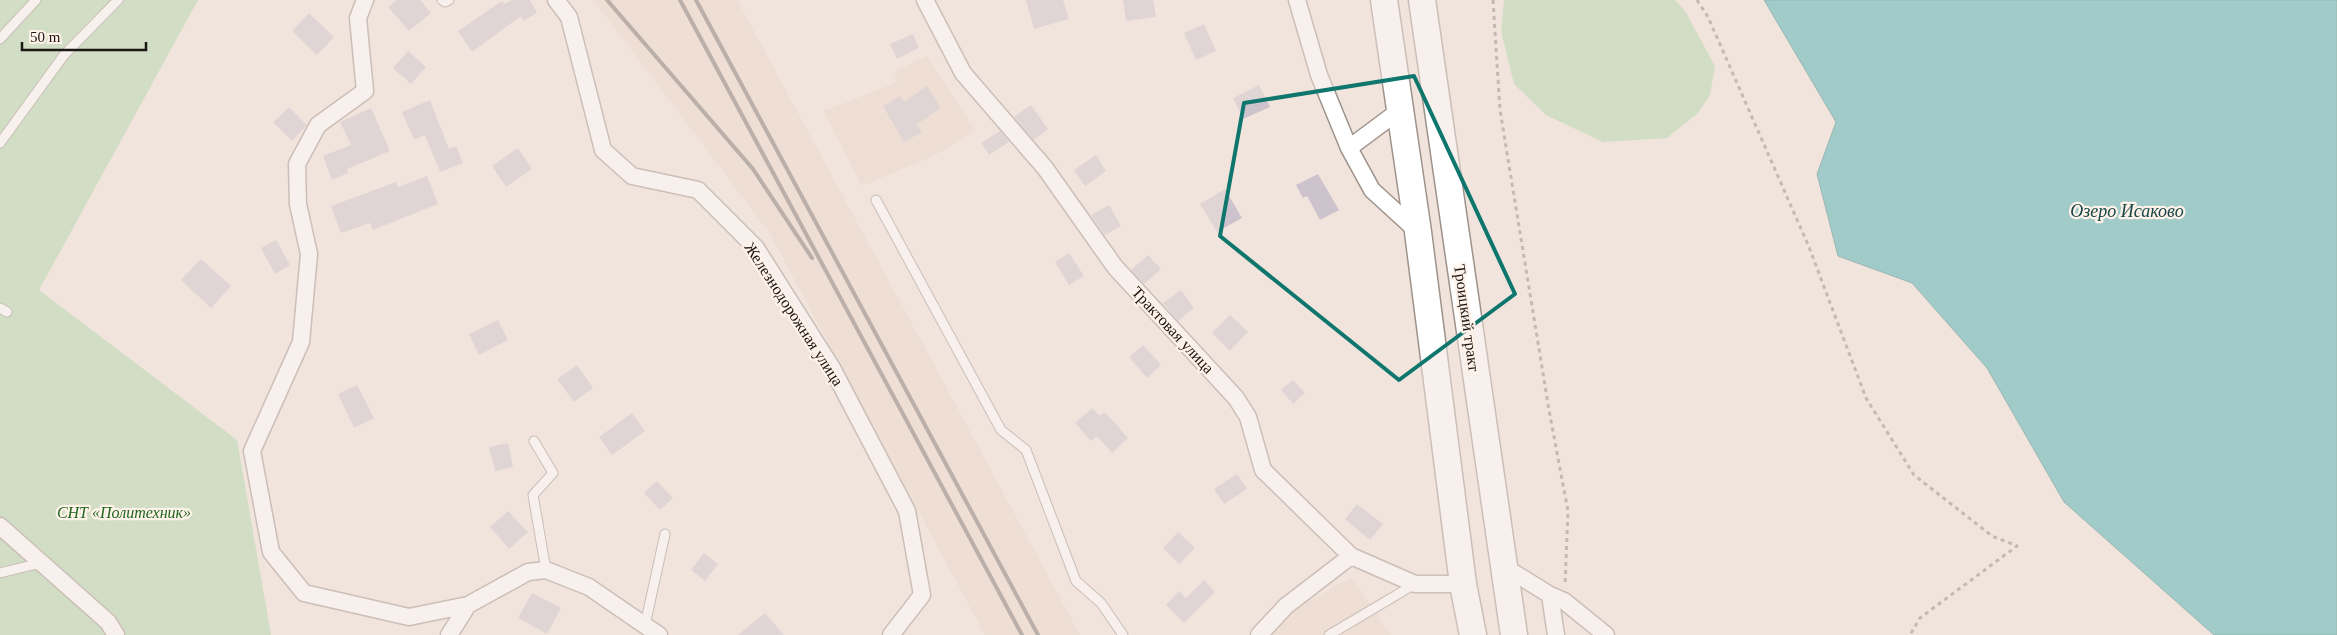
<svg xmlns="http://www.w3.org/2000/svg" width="2337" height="635" viewBox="0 0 2337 635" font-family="'Times New Roman',serif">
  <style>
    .built { fill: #ead7c9 }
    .green { fill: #aad5a6 }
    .water { fill: #3fadaf; stroke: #348080 }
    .building { fill: #cdc3cd }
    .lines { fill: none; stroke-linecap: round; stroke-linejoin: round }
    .lane-casing { stroke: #9d928a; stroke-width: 11 }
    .street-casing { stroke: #9d928a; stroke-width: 19 }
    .primary-casing { stroke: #9d928a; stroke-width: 29 }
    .path { stroke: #8f8680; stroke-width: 3; stroke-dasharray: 4 4; stroke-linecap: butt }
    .lane { stroke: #fff; stroke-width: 9 }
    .street { stroke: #fff; stroke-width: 16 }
    .primary { stroke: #fff; stroke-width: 26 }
    .rail { stroke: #79716c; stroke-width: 4 }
    .marked { fill: none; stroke: #0f766e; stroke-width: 4; stroke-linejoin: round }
    .labels { text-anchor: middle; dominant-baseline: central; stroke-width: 4.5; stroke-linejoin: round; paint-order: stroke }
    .street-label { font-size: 16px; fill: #1b1714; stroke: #fff2e9 }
    .park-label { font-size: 16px; font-style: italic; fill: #1e661d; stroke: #fff2e9 }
    .water-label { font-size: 18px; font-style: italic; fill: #164748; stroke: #fff2e9 }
  </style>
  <rect width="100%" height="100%" fill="#f1e4dc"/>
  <path class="built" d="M594,0H737L1080,635H985L770,234Z
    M927,56L975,131L935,155L862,186L824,111L898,82L894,72Z
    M1352,577L1391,635H1270L1296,609Z"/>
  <path class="green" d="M0,0H198L39,290L237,440L271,635H0Z
    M1504,0H1675L1685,11L1715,66L1710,95L1698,113L1667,138L1603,142L1546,115L1514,84L1501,31Z"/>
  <path class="water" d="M1764,0H2337V635H2214L2064,502L1987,368L1912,283L1838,256L1817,174L1836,122Z"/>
  <path class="building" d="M397,0H420L431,13L409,31L388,7Z
    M512,0H530L537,13L523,21L521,16L472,52L458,31L502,1L504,4Z
    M1026,0H1063L1069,19L1034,29Z
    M1123,0H1153L1156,17L1126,21Z
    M309,13L334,37L317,55L292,31Z
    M1204,24L1216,51L1196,60L1184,33Z
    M913,34L919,48L897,59L890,44Z
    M408,51L426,67L411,84L393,68Z
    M1259,85L1270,107L1243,119L1233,98Z
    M927,86L941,108L917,124L922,132L904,142L883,106L900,96L904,102Z
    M430,100L449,149L456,146L463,163L440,172L425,135L414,140L402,112Z
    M1031,105L1048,129L1034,140L1014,117Z
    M289,107L307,125L292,141L273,122Z
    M371,108L390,151L347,169L348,173L332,180L323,156L351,145L340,122Z
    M1000,131L1009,142L989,155L981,143Z
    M518,148L532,169L506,187L492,166Z
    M1096,155L1106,171L1085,186L1074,170Z
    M1318,174L1339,210L1320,220L1307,196L1303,198L1296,185Z
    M427,176L438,204L373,230L370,223L341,233L331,206L396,182L398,187Z
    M1225,189L1242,218L1217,232L1200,204Z
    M1109,205L1121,226L1105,235L1091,215Z
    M276,240L290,265L275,274L261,248Z
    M1069,253L1084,276L1069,285L1055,262Z
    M1148,255L1161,269L1144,284L1131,270Z
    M201,259L231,286L211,308L181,280Z
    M1181,290L1194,308L1178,321L1163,303Z
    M1230,315L1248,332L1230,351L1212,333Z
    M498,320L508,340L479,355L469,334Z
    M1143,345L1161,365L1147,378L1129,357Z
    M577,365L593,388L574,402L557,379Z
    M1293,380L1305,393L1293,404L1281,390Z
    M357,385L374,418L354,428L338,394Z
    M1092,408L1100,416L1105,412L1128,438L1112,453L1097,436L1091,441L1075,423Z
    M632,413L645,431L612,455L599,437Z
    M508,443L513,467L495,471L489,447Z
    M1237,474L1247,489L1224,504L1214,489Z
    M657,481L673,498L660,510L644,493Z
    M1357,504L1383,524L1370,540L1345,519Z
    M508,511L528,532L509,549L490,527Z
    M1178,532L1195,548L1179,564L1163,548Z
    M704,553L718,564L705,581L691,570Z
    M1204,580L1215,592L1184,623L1166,605L1179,591L1186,598Z
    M532,593L561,608L547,634L518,618Z
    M765,613L784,635H738Z"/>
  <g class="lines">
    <g class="lane-casing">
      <path id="lane" d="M442,0L445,2L449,0
        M0,39L36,0
        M0,143L64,55L118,0
        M876,200L1001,430L1026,450L1076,581L1101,603L1123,635
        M0,308L7,312
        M534,441L553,473L533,495L546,570
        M0,573L41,563
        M645,625L665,534
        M1329,635L1415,584"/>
    </g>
    <g class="street-casing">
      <path id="street" d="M365,0L358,18L365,91L318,125L297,164L298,204L309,254L301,342L252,451L271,552L304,593L409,617L468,605
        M556,0L569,17L603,150L632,176L698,190L756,248L832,368L907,511L922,595L891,635
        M925,0L963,73L1045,168L1115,267L1236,398L1248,417L1263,470L1351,556L1286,606L1259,635
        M1297,0L1319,75L1349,148L1372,190L1418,232
        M1349,148L1400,110
        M0,526L108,622L116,635
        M1351,556L1415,584H1463
        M1503,566L1550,595L1564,601L1606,635
        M1550,595L1556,635
        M449,635L468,605L528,572L546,570L589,587L659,635"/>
    </g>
    <g class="primary-casing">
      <path id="primary" d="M1384,0L1418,232L1463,584L1473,635
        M1422,0L1514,635"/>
    </g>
    <path class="path" d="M1493,0L1500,110L1549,410L1568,511L1565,586
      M1697,0L1708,17L1809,247L1866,398L1914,475L1992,536L2017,546L1920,618L1910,635"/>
    <use href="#lane" class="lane"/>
    <use href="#street" class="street"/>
    <use href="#primary" class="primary"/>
    <path class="rail" d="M607,0L753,169L812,258
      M680,0L1022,635
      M696,0L1038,635"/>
  </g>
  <path d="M0 0H2337V635H0ZM1414,76L1515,294L1399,380L1220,236L1244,103Z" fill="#f1e4dc" fill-opacity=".55" fill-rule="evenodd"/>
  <path class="marked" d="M1414,76L1515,294L1399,380L1220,236L1244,103Z"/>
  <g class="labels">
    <g class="street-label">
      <text transform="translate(794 314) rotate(57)">Железнодорожная улица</text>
      <text transform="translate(1467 318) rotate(82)">Троицкий тракт</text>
      <text transform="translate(1173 330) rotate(47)">Трактовая улица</text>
    </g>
    <g class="park-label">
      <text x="124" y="512">СНТ «Политехник»</text>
    </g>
    <g class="water-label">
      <text x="2127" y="211">Озеро Исаково</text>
    </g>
  </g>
  <path d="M22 42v8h124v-8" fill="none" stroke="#1b1714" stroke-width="2.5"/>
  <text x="30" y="42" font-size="15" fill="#1b1714" stroke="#fff2e9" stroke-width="4" paint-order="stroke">50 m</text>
</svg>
